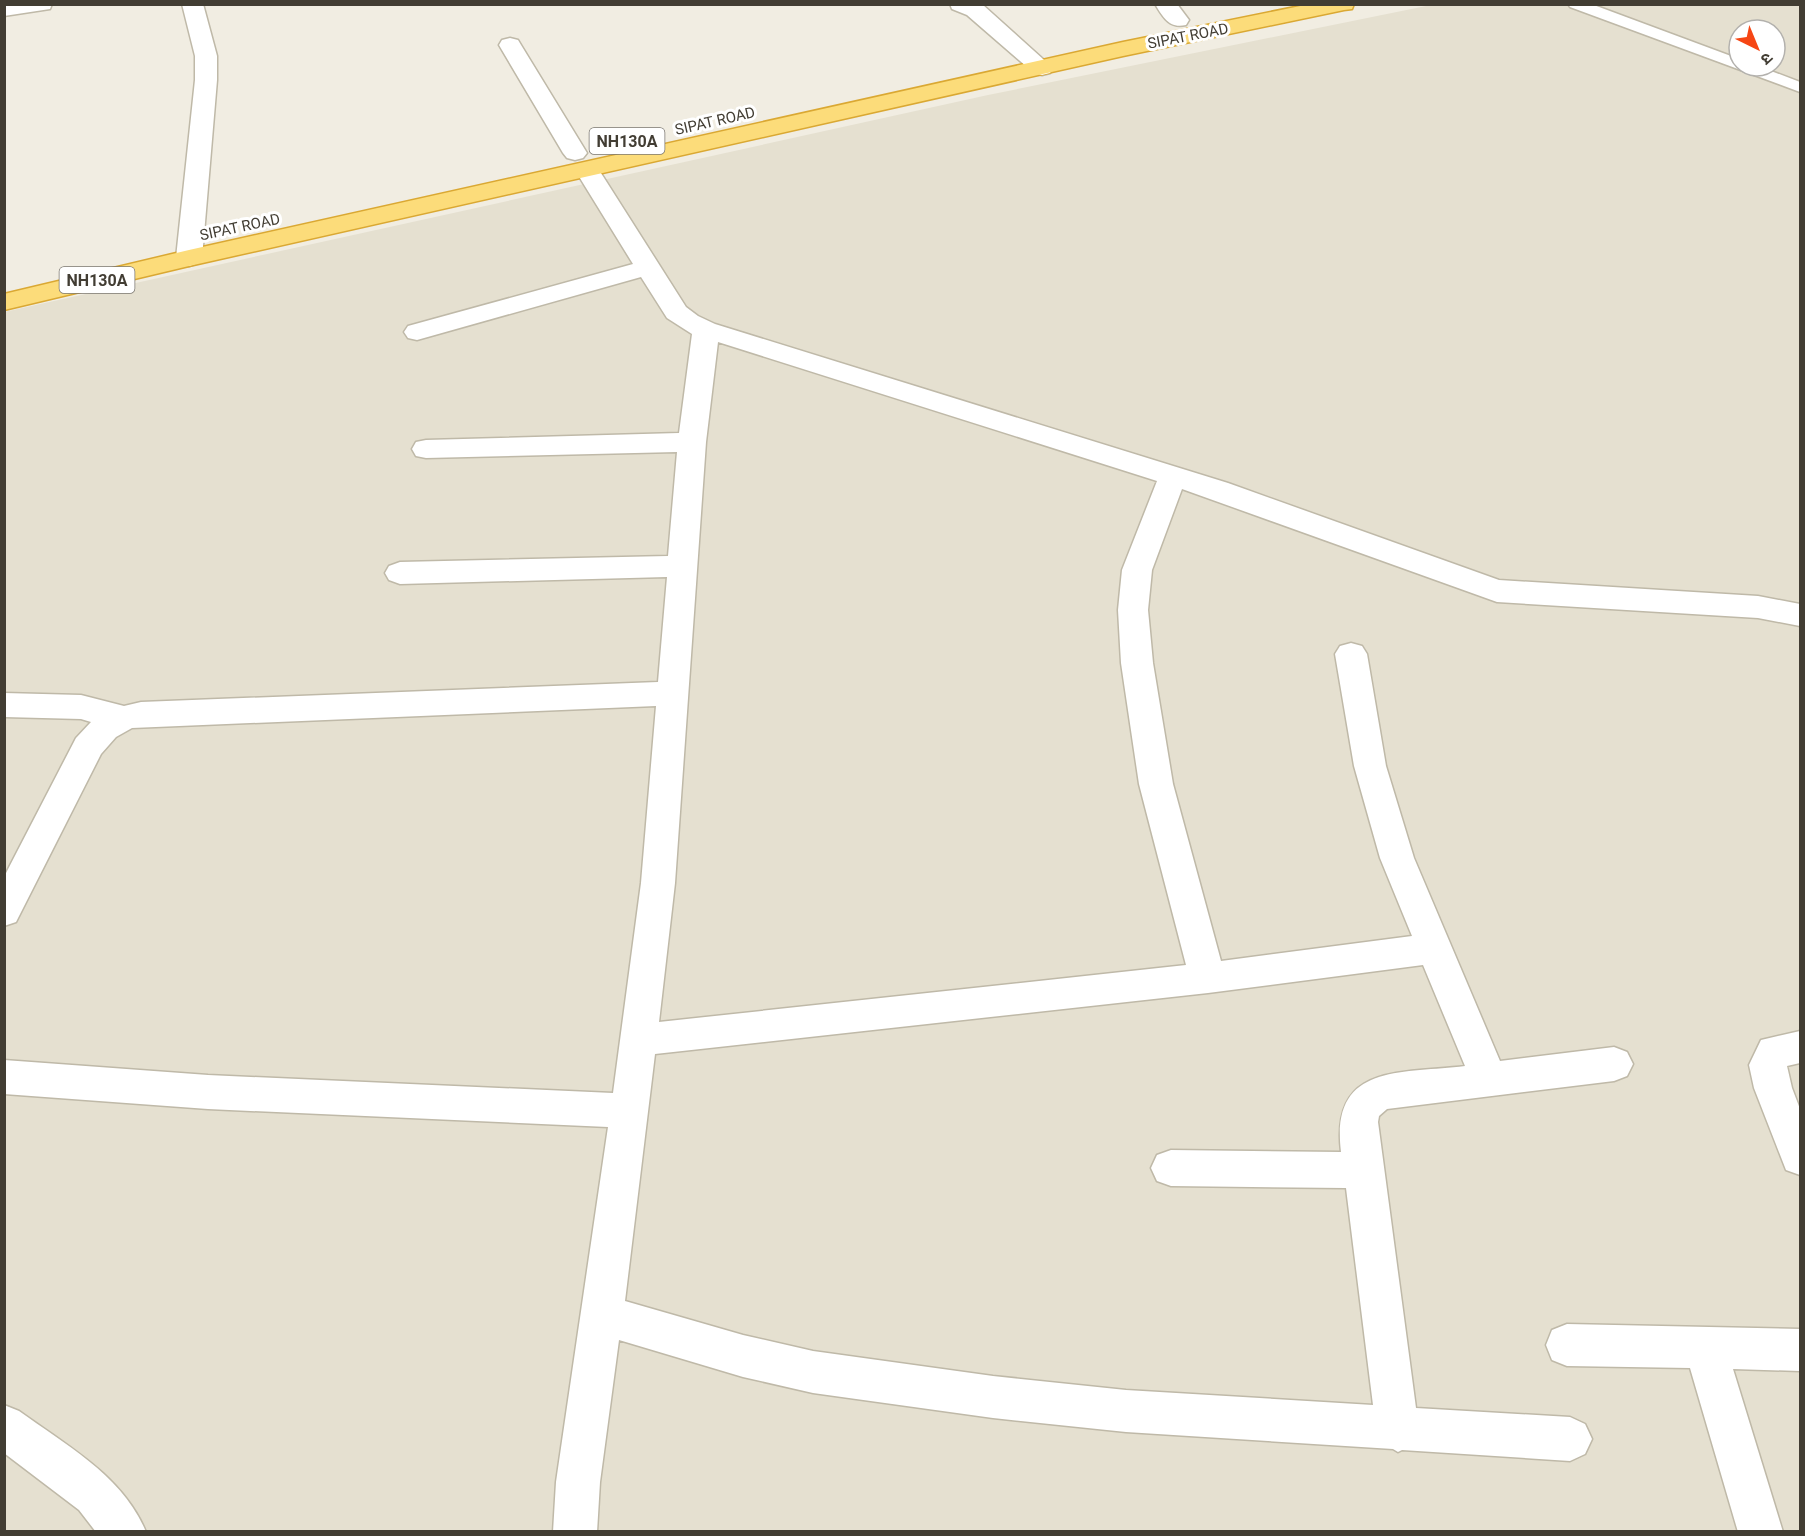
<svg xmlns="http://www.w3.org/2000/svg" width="1805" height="1536" viewBox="0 0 1805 1536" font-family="Roboto,'Noto Sans Devanagari',sans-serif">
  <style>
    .residential { fill: #e5e0d0; fill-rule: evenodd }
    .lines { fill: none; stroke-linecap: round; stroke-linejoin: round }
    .service-casing { stroke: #bfb9a8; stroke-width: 3 }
    .minor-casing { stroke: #bfb9a8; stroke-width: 3 }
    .trunk-casing { stroke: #daa833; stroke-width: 3 }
    .service { fill: #fff; fill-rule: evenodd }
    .minor { fill: #fff; fill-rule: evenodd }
    .trunk { fill: #fcdc7a; fill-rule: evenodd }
    .labels { text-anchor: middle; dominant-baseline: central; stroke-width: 6; stroke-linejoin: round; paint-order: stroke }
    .far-street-label { font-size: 15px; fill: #423d33; stroke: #fff }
    .shield { fill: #fff; stroke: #7b7770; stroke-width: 1.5 }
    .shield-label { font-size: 16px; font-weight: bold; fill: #423d33 }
  </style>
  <rect width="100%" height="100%" fill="#f1ede2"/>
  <path class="residential" d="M1431,5H1800V1531H5L4,312L988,95ZM1739,30H1775V66H1739Z"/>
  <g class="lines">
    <g class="service-casing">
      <path id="service" d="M1568,4H1591L1739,59V66H1758L1800,82V92L1570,7Z"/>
    </g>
    <g class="minor-casing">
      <path id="minor" d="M4,4H52L50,9L4,16Z
        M182,4H203L217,56V80L202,258L198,263L189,266L180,263L176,258L195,80V56Z
        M950,4L983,5L1053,68L1050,73L1042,75L1034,73L967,15L952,9Z
        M1155,4H1177L1189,20L1186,25C1169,29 1163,17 1155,4Z
        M510,38L518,40L521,45L587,153L583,158L575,160L567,158L563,153L499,45L502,40Z
        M587,163L595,165L599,170L686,307L698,316L715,324L1228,483L1499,580L1758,596L1800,604V626L1758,618L1497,602L1182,489L1152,570L1148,610L1153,663L1173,784L1221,961L1412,936L1380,858L1354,766L1335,654L1340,646L1351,643L1362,646L1367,654L1386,766L1414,858L1500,1061L1614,1047L1627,1052L1633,1064L1627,1076L1614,1081L1387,1109L1379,1116L1378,1122L1416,1408L1570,1417L1585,1424L1592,1439L1585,1454L1570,1461L1402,1450L1398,1452L1393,1449L1126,1432L993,1418L813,1393L743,1377L619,1340L600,1482L597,1532H553L556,1482L608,1127L208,1109L4,1094V1060L208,1075L613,1093L641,883L656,706L132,728L116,737L101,754L16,922L4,926V877L76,738L91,722L81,719L4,717V693L81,695L124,706L141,702L658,682L667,577L400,584L389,580L385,573L389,566L400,562L668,556L677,452L426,458L416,456L412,449L416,442L426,440L679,433L692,334L667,318L641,277L417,340L408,338L404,332L408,326L633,264L575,170L579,165ZM718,342L1157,481L1122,570L1118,610L1121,663L1139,784L1186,965L659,1022L675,883L706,442ZM1423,965L1465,1066C1400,1074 1330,1063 1341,1152L1171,1150L1157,1155L1151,1168L1157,1181L1171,1186L1346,1188L1373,1405L1126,1390L993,1376L813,1351L743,1335L625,1301L655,1054L1208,993Z
        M1800,1031V1063L1787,1066L1792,1088L1800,1109V1175L1786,1170L1754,1088L1749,1065L1761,1040Z
        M1567,1324L1800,1329V1371L1733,1369L1783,1532H1738L1690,1368L1567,1366L1552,1360L1546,1345L1552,1330Z
        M4,1405L19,1411C66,1445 123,1476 146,1532H96L79,1510L4,1453Z"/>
    </g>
    <g class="trunk-casing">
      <path id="trunk" d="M1310,4H1354L1352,9L1344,10L1123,56L189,266L4,310V294L189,250L1123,42Z"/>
    </g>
    <use href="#service" class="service"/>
    <use href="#minor" class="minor"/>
    <use href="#trunk" class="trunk"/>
  </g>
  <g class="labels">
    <g class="far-street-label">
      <text transform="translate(1188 36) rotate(-11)">SIPAT ROAD</text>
      <text transform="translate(715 121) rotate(-13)">SIPAT ROAD</text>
      <text transform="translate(240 227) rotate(-12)">SIPAT ROAD</text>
    </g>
    <g class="shield">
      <rect x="589.5" y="128" width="75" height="26" rx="4.5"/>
      <rect x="59.5" y="267" width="75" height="26" rx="4.5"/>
    </g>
    <g class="shield-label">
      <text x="627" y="141">NH130A</text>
      <text x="97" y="280">NH130A</text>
    </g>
  </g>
  <rect width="1805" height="1536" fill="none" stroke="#423d33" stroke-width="12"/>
  <g transform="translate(1757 48) rotate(137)"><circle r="28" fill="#ffffff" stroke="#b3b1ad" stroke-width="1.5"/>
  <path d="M0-4.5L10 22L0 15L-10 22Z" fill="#f64614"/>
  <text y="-9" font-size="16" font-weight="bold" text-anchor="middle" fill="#423d33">उ</text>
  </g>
</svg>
